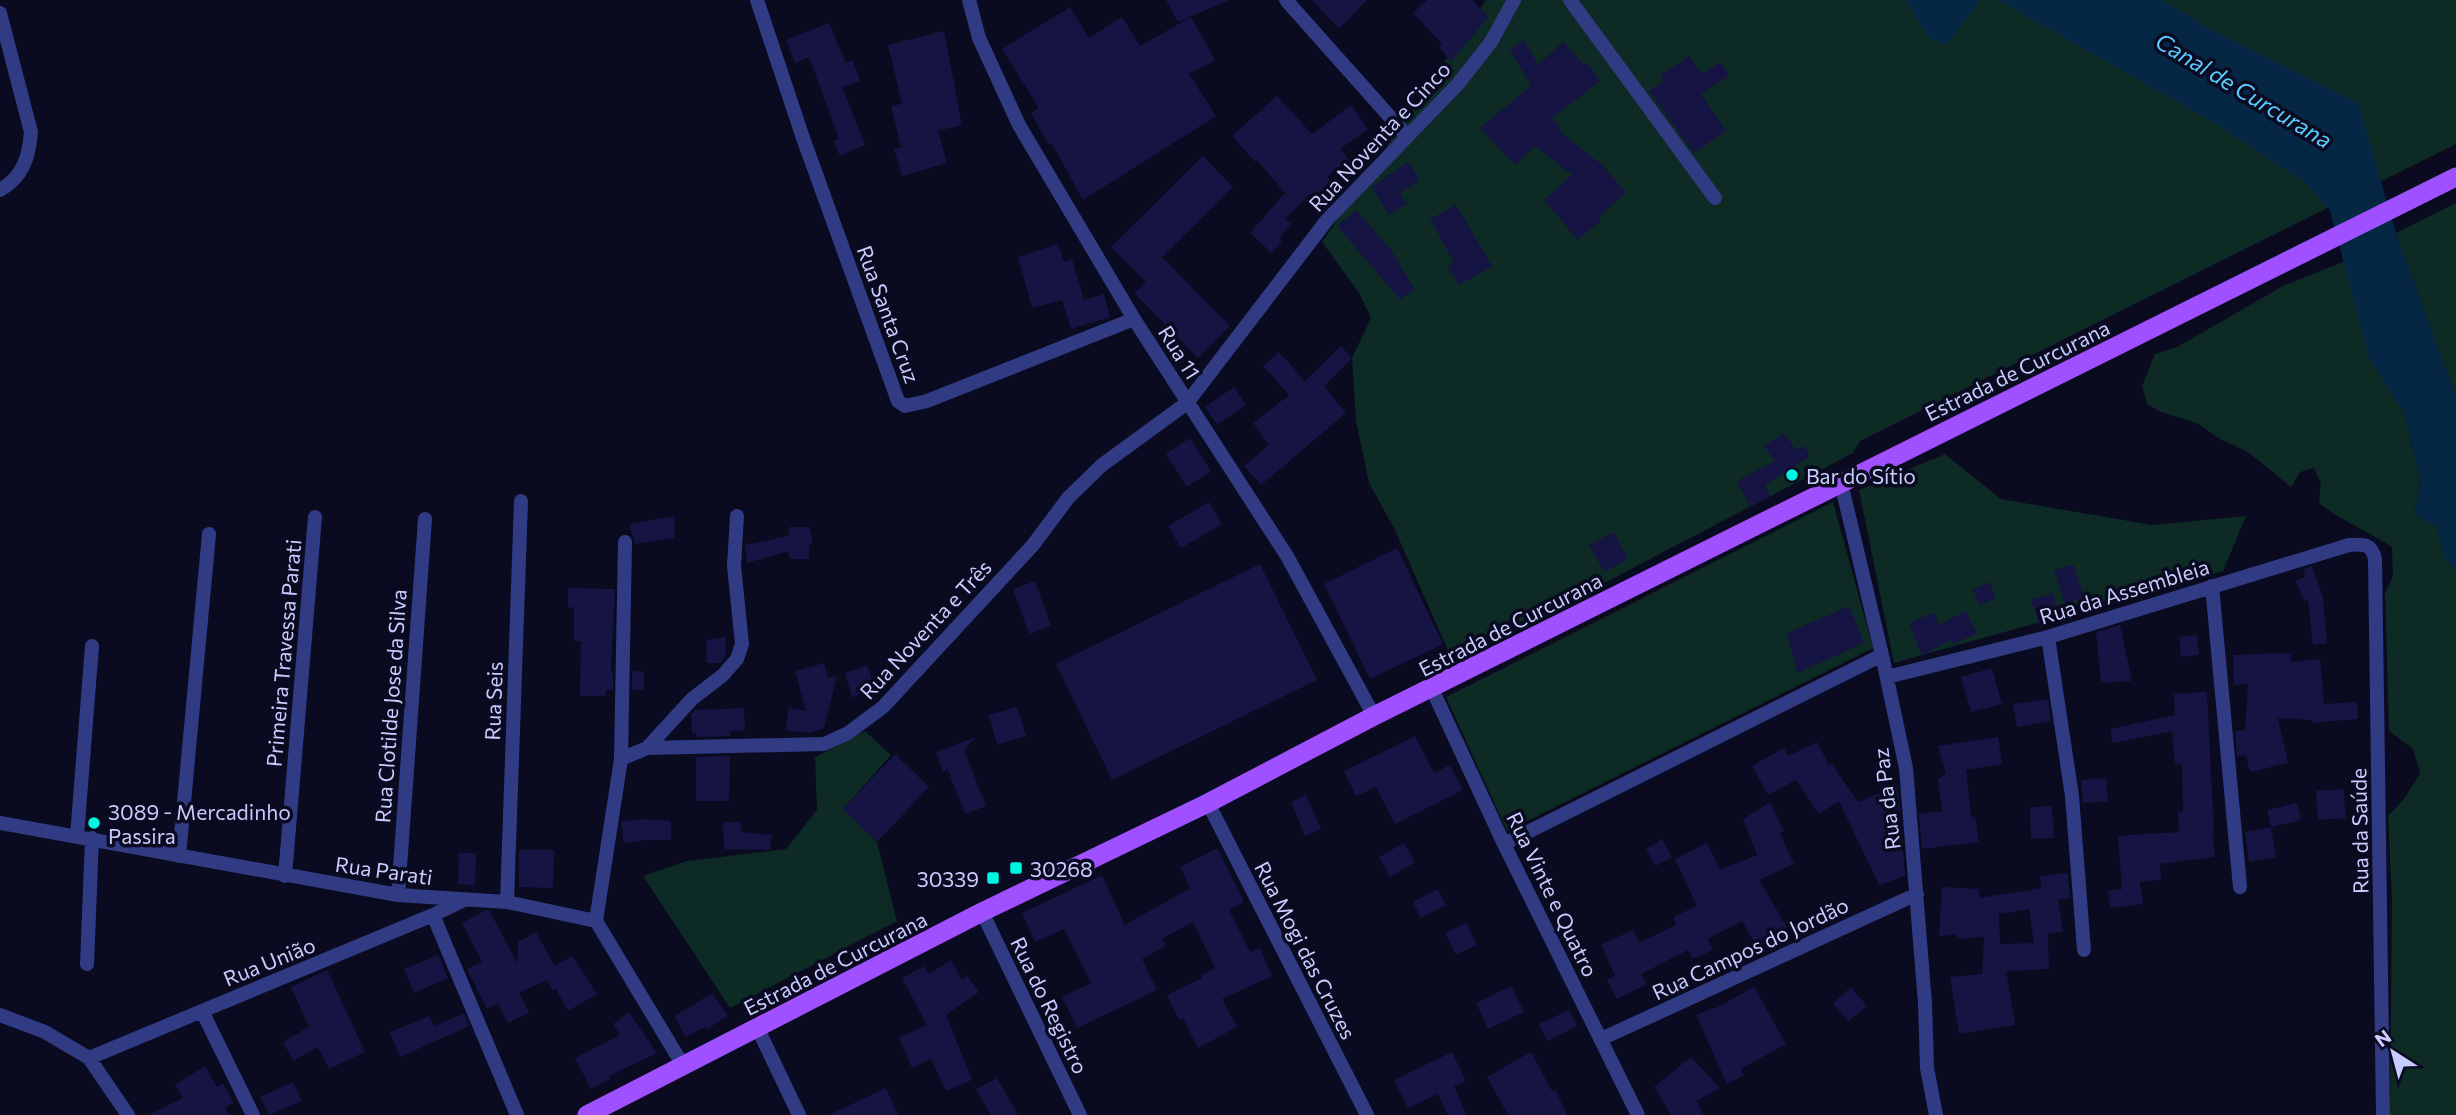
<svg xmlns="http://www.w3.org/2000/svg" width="2456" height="1115" viewBox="0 0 2456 1115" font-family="Commissioner,sans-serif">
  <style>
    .green { fill: #0d2a24 }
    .water { fill: #062743 }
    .building { fill: #161443; fill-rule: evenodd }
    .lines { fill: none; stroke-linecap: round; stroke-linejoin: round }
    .minor { stroke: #303b84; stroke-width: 14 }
    .tertiary { stroke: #303b84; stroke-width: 14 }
    .primary { stroke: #9f50ff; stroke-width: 19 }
    .poi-dot { fill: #00f4e2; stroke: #0a0a20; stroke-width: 2.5 }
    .labels { text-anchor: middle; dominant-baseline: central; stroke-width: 7; stroke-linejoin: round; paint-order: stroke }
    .street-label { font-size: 21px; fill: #c9ccff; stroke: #0a0a20 }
    .poi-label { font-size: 21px; fill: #c9ccff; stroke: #0a0a20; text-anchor: start }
    .water-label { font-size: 23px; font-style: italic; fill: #57ceff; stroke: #0a0a20 }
  </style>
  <rect width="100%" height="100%" fill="#0a0a20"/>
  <path class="green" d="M1486,0H2456V144L1860,441L1853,453L1453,662L1395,530L1369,483L1356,421L1352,358L1371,318L1359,293L1322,242Z
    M2456,203V397L2396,233Z
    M2345,261L2369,357L2404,413L2421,482L2414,513L2437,528L2445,559L2456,572V1115H2390L2392,900L2388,816L2404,799L2420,773L2413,749L2389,731L2385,593L2393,576L2392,547C2368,531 2341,521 2319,503L2321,483L2314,468L2300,472L2291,487L2248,452L2220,439L2197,423L2161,412L2147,404L2142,386L2155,354L2177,347L2283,286Z
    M1945,454L2001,499L2152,525L2246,516L2223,571L1894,663L1859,490Z
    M1833,502L1873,648L1507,831L1446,697Z
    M865,731L891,755L843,809L877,842L897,921L730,1008L643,876L687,861L786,849L817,810L815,757Z"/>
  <path class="water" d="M1906,0H1981L1946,45L1928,37Z
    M1998,0H2162L2204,25L2358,102L2396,233L2456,397V572L2445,560L2437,528L2414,513L2421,482L2404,413L2369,358L2330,210L2303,181L2214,123Z"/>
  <path class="building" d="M1166,0H1229L1178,22Z
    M1312,0H1367L1339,29Z
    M1427,0H1473L1488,17L1451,62L1439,47L1442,44L1413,13Z
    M1070,7L1089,38L1122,17L1140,46L1191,17L1215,60L1189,74L1216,116L1083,200L1052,144L1049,145L1031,113L1039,108L1002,49Z
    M829,23L846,63L853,61L860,81L842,87L865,145L840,156L834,141L839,139L809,57L795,63L786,40Z
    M944,31L962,125L938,131L947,163L902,176L894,149L901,147L891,106L902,104L888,45Z
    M1524,40L1538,65L1563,42L1584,65L1587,62L1600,81L1552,118L1561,129L1559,131L1602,165L1626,192L1599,217L1601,220L1578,240L1544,200L1572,175L1535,146L1515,165L1480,128L1531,86L1510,49Z
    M1689,56L1702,74L1721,62L1729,76L1701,94L1726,131L1694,153L1649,91L1663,81L1660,76Z
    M1277,96L1312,134L1351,105L1368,129L1340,149L1349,160L1327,177L1333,184L1314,200L1309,195L1285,219L1292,224L1279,238L1282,241L1272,253L1250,233L1285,193L1257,160L1255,162L1232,136Z
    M1203,156L1233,187L1162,257L1230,326L1198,358L1134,293L1146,282L1111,247Z
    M1408,162L1420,180L1400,193L1407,204L1389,215L1372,187Z
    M1456,205L1492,266L1459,285L1447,266L1454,262L1430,219Z
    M1356,210L1391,250L1415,290L1400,299L1337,226Z
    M1058,244L1064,262L1072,259L1084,300L1104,294L1110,317L1071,329L1062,300L1032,308L1018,257Z
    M1341,346L1352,358L1324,386L1346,413L1261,485L1244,466L1269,445L1253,423L1289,395L1263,366L1279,352L1305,381Z
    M1234,387L1246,405L1217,425L1205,407Z
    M1784,433L1796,450L1804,446L1810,456L1765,485L1771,496L1750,507L1737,481L1775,461L1764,446Z
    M1190,438L1211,471L1187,487L1166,454Z
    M1209,502L1222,524L1181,548L1168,526Z
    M675,516L674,538L635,544L629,524Z
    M789,527H809L813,543L809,545V559H789V551L747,563L745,545L789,536Z
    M1614,532L1628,559L1604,572L1589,545Z
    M1397,548L1443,644L1370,679L1324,584Z
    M1260,564L1317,680L1112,780L1056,664Z
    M2073,564L2084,597L2065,604L2054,571Z
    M2312,566L2323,597L2327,643L2313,645L2308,600L2304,601L2296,581L2305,577L2304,569Z
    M1035,581L1051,626L1029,634L1013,589Z
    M1990,582L1996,598L1979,605L1973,589Z
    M568,588L615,589L611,671H613V690H606V696H580L581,641H574V608L568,607Z
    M2053,593L2061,617L2039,624L2031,600Z
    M1849,606L1864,643L1797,673L1787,633Z
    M1966,611L1977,633L1954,644L1951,639L1922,656L1909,623L1934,613L1939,625Z
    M2120,625L2132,681L2101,683L2096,632Z
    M2197,635L2199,655L2181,657L2179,637Z
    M726,637L725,658L720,663H707L706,640Z
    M2291,653V662L2320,659L2324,704L2357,702L2358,719L2312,723V720L2278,718L2288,763L2250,772L2246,755L2237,756L2235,731L2245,730L2248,684L2234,685L2233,655Z
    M824,663L828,678L837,676L824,728L809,733L785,730L789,708L806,711L795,671Z
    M867,665L875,686L852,698L845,673Z
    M1992,668L2002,704L1971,712L1961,677Z
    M632,671L644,672V690H632Z
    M2207,692L2214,834H2212L2215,857L2160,864L2161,880L2140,882L2143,904L2110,908L2108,891L2122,889L2118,836L2179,832L2178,812L2183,811L2182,763L2175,764L2172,731L2113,743L2110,729L2175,715L2174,694Z
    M2048,699L2051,721L2017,727L2013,704Z
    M1017,707L1026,736L997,745L989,715Z
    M744,708L745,730L730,731V736L696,737V733H692L691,714L695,710Z
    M1415,736L1434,773L1450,765L1463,790L1395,824L1376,787L1356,796L1344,771Z
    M976,737L964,750L986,806L965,814L947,768L943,773L936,752Z
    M1998,737L2002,764L1966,770L1971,817H1975L1979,842L1922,849L1919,814L1942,811L1938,779L1946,774L1938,746Z
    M1817,742L1829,765L1831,763L1858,802L1898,785L1905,876L1879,885L1839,801L1819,814L1796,780L1768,795L1752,766L1784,748L1788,756Z
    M895,754L929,787L877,842L843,809Z
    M730,756L729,801H696V757Z
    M2106,778L2108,801L2083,803L2081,780Z
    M2343,789L2346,818L2318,820L2316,791Z
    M1306,795L1321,829L1305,836L1291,802Z
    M1770,802L1784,831L1780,833L1794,864L1759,880L1787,927L1756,945L1742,921L1708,939L1713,950L1692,959L1688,950L1641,974L1647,984L1617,999L1607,980L1615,976L1601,944L1634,930L1639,943L1676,925L1673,917L1697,906L1675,859L1707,843L1720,870L1757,855L1743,819Z
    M2297,803L2301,820L2271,827L2267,810Z
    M2052,806L2054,838L2031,839L2030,807Z
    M641,819L671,821V840H646L624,843L621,822Z
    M723,822H741V832L772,835L770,850L724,849Z
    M2271,827L2276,857L2249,862L2245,832Z
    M1662,839L1672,857L1656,866L1646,849Z
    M1404,843L1415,862L1390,877L1379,857Z
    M1217,848L1244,902L1229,910L1250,952L1260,948L1272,976L1222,999L1237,1027L1198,1048L1183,1018L1179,1020L1167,995L1202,978L1201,975L1215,968L1193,922L1162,939L1166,946L1142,959L1157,990L1077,1028L1062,997L1091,983L1064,929L1035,942L1022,913L1102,875L1125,925L1190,888L1180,867Z
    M519,850H554L553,888L519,887Z
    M459,853H476L475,885L458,884Z
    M2068,873L2070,898L2058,900L2063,931L2048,934L2049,969L2006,971L2015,1025L1959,1034L1950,977L1982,974L1984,937L1957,939V934L1939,936L1942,887L1979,889V898L2041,888L2040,876ZM2029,909L2034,943L2000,944L1999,914Z
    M1437,889L1446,905L1421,918L1413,902Z
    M486,910H489L518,964V942L536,932L555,966L572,956L597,994L568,1011L556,989L553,991L547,980L519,993L529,1012L508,1023L498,1004L487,1009L467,969L482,962L462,923Z
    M1466,923L1477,945L1456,955L1445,933Z
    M438,955L448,978L414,993L404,969Z
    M951,960L962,980L967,975L979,992L946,1015L972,1080L946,1091L931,1059L912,1068L899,1038L927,1025L902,978L924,966L929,974Z
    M327,970L365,1052L329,1069L318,1047L293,1061L283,1042L309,1027L291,987Z
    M1511,986L1524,1012L1488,1029L1476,1003Z
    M1754,987L1786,1044L1741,1069L1744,1075L1727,1084L1696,1015L1713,1008L1714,1009Z
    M1851,987L1867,1006L1848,1021L1833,1003Z
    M712,993L728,1016L707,1029L705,1027L685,1037L675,1016Z
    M1569,1010L1577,1026L1547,1041L1539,1024Z
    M629,1012L657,1053L609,1076L610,1079L591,1089L575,1058L620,1035L613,1024Z
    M464,1013L469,1026L400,1057L390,1032L429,1016L434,1026Z
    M1452,1052L1466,1081L1454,1086L1466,1115H1448L1438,1094L1408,1108L1394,1080Z
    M1531,1052L1552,1091L1555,1089L1567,1115H1508L1487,1077Z
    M1691,1057L1720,1088L1696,1101L1704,1115H1671L1654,1087Z
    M205,1066L217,1087L223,1083L234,1103L225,1107L229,1115H149L183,1098L175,1085Z
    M997,1078L1018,1115H991L976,1089Z
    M293,1082L302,1101L269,1115L260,1097Z
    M886,1088L898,1115H829Z"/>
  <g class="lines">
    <path class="minor" d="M757,0L803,138L898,401L905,406L927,401L1134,319
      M969,0L979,38L1019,125L1134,319L1287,556L1374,716
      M1286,0L1407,136
      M1570,0L1715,198
      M0,13L31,132C29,157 23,177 0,190
      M1841,483L1882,655L1906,768L1925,1003L1927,1068L1936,1115
      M2212,586L2240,887
      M2048,637L2072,796L2084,950
      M1887,677L2048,637L2349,545C2362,544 2372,543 2375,559L2383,1115
      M1432,689L1504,844L1638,1115
      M647,748L692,699L723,675L737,659L742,644L734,566L737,516
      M621,759L625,542
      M1208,803L1367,1115
      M0,823L398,895L507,902L596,921L684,1067
      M77,836L92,646
      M1504,844L1882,655
      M179,856L209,534
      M285,876L315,517
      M398,895L425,519
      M507,902L521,501
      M433,915L517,1115
      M596,921L621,759L647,748L824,744L848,733L883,707L1033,545L1068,498L1102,465L1187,403L1327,220L1458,84L1491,42L1514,0
      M87,964L92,838
      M202,1011L253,1115
      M0,1015L45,1032L89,1058L128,1115
      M758,1029L799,1115
      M1601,1039L1917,894
      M89,1058L433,915L462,901"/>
    <path class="tertiary" d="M982,912L1080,1115"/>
    <path class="primary" d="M587,1115L982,912L1208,803L1374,716L2456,177"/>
  </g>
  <g class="poi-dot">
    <circle cx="1792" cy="475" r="7"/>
    <circle cx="94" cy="823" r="7"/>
    <rect x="1009" y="861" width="14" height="14" rx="3.5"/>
    <rect x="986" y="871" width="14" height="14" rx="3.5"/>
  </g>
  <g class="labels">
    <g class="street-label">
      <text transform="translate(1379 136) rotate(-47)">Rua Noventa e Cinco</text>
      <text transform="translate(889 314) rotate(70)">Rua Santa Cruz</text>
      <text transform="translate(1180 352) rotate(58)">Rua 11</text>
      <text transform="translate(2017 370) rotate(-26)">Estrada de Curcurana</text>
      <text transform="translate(2124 591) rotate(-17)">Rua da Assembleia</text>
      <text transform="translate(1510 624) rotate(-27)">Estrada de Curcurana</text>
      <text transform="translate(925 629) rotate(-47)">Rua Noventa e Três</text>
      <text transform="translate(283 653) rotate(-85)">Primeira Travessa Parati</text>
      <text transform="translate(493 701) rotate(-88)">Rua Seis</text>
      <text transform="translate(390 706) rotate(-86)">Rua Clotilde Jose da Silva</text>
      <text transform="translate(1886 799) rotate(-97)">Rua da Paz</text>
      <text transform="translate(2359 831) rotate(-91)">Rua da Saúde</text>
      <text transform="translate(384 870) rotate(8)">Rua Parati</text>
      <text transform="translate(1553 894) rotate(64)">Rua Vinte e Quatro</text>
      <text transform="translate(1750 948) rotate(-25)">Rua Campos do Jordão</text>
      <text transform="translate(1306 950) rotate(63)">Rua Mogi das Cruzes</text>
      <text transform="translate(269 961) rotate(-22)">Rua União</text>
      <text transform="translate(835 963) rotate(-27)">Estrada de Curcurana</text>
      <text transform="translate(1050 1005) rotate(64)">Rua do Registro</text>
    </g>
    <g class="poi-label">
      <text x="1806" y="475">Bar do Sítio</text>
      <text x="108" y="811">3089 - Mercadinho<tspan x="108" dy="24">Passira</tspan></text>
      <text x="1030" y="868">30268</text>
      <text x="979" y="878" text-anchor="end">30339</text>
    </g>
    <g class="water-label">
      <text transform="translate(2244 90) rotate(31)">Canal de Curcurana</text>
    </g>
  </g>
  <g transform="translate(2393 1052) rotate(324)" stroke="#0a0a20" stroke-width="5" paint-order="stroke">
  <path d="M0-5L12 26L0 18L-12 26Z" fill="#c9ccff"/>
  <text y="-10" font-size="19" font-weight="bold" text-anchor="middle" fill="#c9ccff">N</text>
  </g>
</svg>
